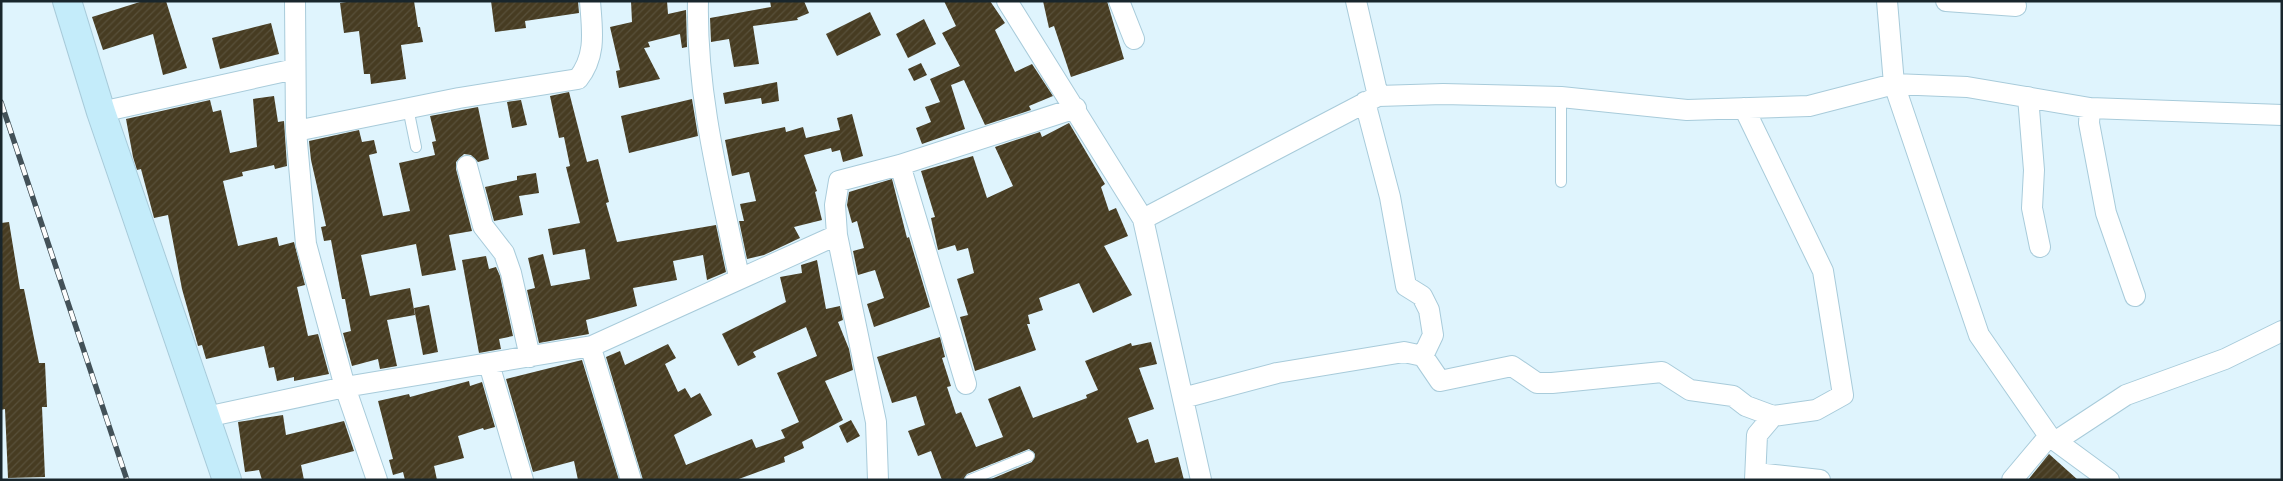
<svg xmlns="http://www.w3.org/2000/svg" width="2283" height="481" viewBox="0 0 2283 481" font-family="'PT Sans Narrow',sans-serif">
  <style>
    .building { fill: url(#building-hatch) }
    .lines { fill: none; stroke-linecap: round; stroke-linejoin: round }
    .lane-casing { stroke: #a8cbda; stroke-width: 12 }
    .street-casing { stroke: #a8cbda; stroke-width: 22 }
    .secondary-casing { stroke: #a8cbda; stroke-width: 30 }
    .lane { stroke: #fff; stroke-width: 10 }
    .street { stroke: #fff; stroke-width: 20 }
    .secondary { stroke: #c4ecfa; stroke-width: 28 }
    .rail-casing { stroke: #435158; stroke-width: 5.5 }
    .rail { stroke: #fdfdfd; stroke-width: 4; stroke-dasharray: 11; stroke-linecap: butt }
  </style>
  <defs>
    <pattern id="building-hatch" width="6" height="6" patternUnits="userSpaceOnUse" patternTransform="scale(1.25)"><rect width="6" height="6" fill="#473c22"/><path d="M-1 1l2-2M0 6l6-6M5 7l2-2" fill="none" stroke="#58503a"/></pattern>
  </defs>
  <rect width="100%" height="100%" fill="#dff4fd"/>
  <path class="building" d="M143,1H166L187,68L163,75L153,34L103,50L92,17Z
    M353,1H414L418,27H420L423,42L401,45L406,79L371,84L370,74H364L359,31L344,33L340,3Z
    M491,1H578L579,13L525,21L526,28L495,32Z
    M631,1H667L668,14L686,10L687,47L682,48L680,34L648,42L650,47L644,48L660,79L619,88L616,71L620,70L610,27L632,22Z
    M770,1H804L809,13L797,18L798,20L753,26L759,64L734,67L729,39L711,42L710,18L771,7Z
    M944,1H990L1005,23L995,30L1015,72L1032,64L1053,96L1029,106L1031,110L985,125L964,80L951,85L965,129L922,144L916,128L931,122L925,107L940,102L930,79L960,66L942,33L956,26Z
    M1043,1H1107L1124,59L1071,77L1054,26L1049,28Z
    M870,12L881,35L837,56L826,34Z
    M924,19L936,44L908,58L896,34Z
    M271,23L279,54L220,69L212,38Z
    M921,63L927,75L914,81L908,69Z
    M777,82L779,101L762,104L761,98L725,104L723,93Z
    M569,92L587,162L598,159L609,202L606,203L617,242L716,225L726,272L707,280L703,255L673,261L677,280L633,288L637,306L586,320L589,334L539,343L527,290L535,288L528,258L543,254L551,286L590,279L585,249L553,255L548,229L580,223L566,167L570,166L564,137L559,138L550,96Z
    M274,96L278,122L284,121L287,166L275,169L274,165L242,172L243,176L223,181L238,246L277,237L279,246L294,242L305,285L297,287L308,336L318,334L329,374L294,381V377L277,381L274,367L269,368L264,346L206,359L202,345L198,346L182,289L168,215L154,218L141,169L137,170L133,157L126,119L210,100L213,112L221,110L230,153L257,147L253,99Z
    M692,99L698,136L629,153L621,116Z
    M521,100L527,125L512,128L507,102Z
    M478,107L489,159L478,162L471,155L464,154L456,162V169L472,231L449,235L456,270L422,276L416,244L361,255L370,296L410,288L415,315L387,320L397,366L380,369L378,359L352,366L343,333L351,331L345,299H342L331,240L324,241L321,227L326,226L311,160L309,141L359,130L362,142L374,140L377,153L369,155L383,216L410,211L399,163L435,155L432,142L436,141L430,116Z
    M852,114L863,156L843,162L840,150L832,152L831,148L804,155L817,191L815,192L822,220L794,227L800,238L764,255L747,259L739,221H744L740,204L756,201L749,172L732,176L725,140L785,127L786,132L803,127L806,138L840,130L837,118Z
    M1069,123L1105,184L1101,187L1109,211L1116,208L1128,236L1104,246L1132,295L1093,313L1079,283L1039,298L1043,310L1028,315L1030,324H1027L1036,350L975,371L960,317L968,315L957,279L974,273L968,248L957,251L955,245L938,250L931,218L935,217L921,171L973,156L987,198L1013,186L995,147L1040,132L1042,137Z
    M536,173L539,193L519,196L523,215L494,221L485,187L517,180V176Z
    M892,179L907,238L909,237L930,307L874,327L867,304L884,298L875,270L858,275L853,251L864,248L857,221L852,223L847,205L849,192Z
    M9,222L20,289H24L39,363H45L47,407H42L45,477L8,478L5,409L1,410V223Z
    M486,256L489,269L496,267L500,276L513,336L499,339L501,349L479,353L462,260Z
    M817,260L826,309L840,306L843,320L838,322L849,349L853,370L825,381L843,420L802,442L804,448L784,457L785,462L736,480H643L606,357L620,351L625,365L668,344L676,358L665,364L678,392L685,388L691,398L700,393L712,415L674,435L686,465L752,439L756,448L785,438L781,430L799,422L777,373L817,356L806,327L753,352L756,357L738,366L722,334L786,302L780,277L802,273L801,265Z
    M429,305L438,352L423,355L414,308Z
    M940,337L945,357L942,358L951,386L947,387L956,414L961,412L976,447L1003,437L988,399L1020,386L1033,418L1087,398L1086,395L1098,390L1085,361L1131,343L1132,346L1151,342L1157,364L1139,368L1154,409L1128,418L1137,443L1148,439L1155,463L1178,457L1184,480H989L1032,462L1035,454L1029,449L967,474L963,480H942L931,451L918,456L908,431L925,425L916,396L892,403L877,357Z
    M582,360L619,480H578L574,461L533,472L506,379Z
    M469,381L470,386L482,382L495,427L484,430L483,428L458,436L464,458L434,466L437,480H405L403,472L393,475L389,460L393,459L378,401L409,394L410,397Z
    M283,415L286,435L344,421L354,451L301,465L304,480H262L259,470L245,472L238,422Z
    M851,420L860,436L847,443L839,426Z
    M2049,454L2078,480H2028Z"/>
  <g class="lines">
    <g class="lane-casing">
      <path id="lane" d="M408,108L416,147
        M1561,182V97
        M970,480L1029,456"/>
    </g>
    <g class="street-casing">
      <path id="street" d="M295,1L296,131L306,244L345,387L377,480
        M698,1C696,95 720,186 739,277
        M1007,1L1143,219L1201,480
        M1119,1L1134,39
        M1356,1L1378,96
        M1887,1L1894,84L1979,335L2049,436L2109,480
        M1946,1L2016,6
        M2028,97L2034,170L2032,208L2040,247
        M1365,102L1390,197L1406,286L1422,296L1429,310L1433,335L1423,356
        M1744,108L1823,271L1843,395L1816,410L1773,416L1757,435L1755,480
        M2090,108L2089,123L2106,213L2135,296
        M101,112L295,69
        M296,131L459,98L578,79C597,55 592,30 590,1
        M900,165L966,384
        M467,166L483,226L504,253L511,273L530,357
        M1143,219L1378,96L1443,94L1561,97L1687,110L1809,106L1894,84L1967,87L2090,108L2282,115
        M592,346L593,355L631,480
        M489,364L523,480
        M1183,398L1277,373L1404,352L1423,356L1440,381L1512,366L1537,383H1552L1662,372L1690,390L1733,396L1746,406L1773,416
        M206,417L345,387L592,346L837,235
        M2056,441L2126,395L2225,359L2282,331
        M1756,473L1820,480
        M878,480L876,422L837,235L835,205L839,181L900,165L1076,108
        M2012,480L2049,436"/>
    </g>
    <g class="secondary-casing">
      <path id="secondary" d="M67,1L101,112L227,480"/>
    </g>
    <use href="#lane" class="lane"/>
    <use href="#street" class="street"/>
    <use href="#secondary" class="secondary"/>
    <g class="rail-casing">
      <path id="rail" d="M1,102L127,480"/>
    </g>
    <use href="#rail" class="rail"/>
  </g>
  <rect width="2283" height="481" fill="none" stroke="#19262c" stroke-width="5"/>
</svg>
